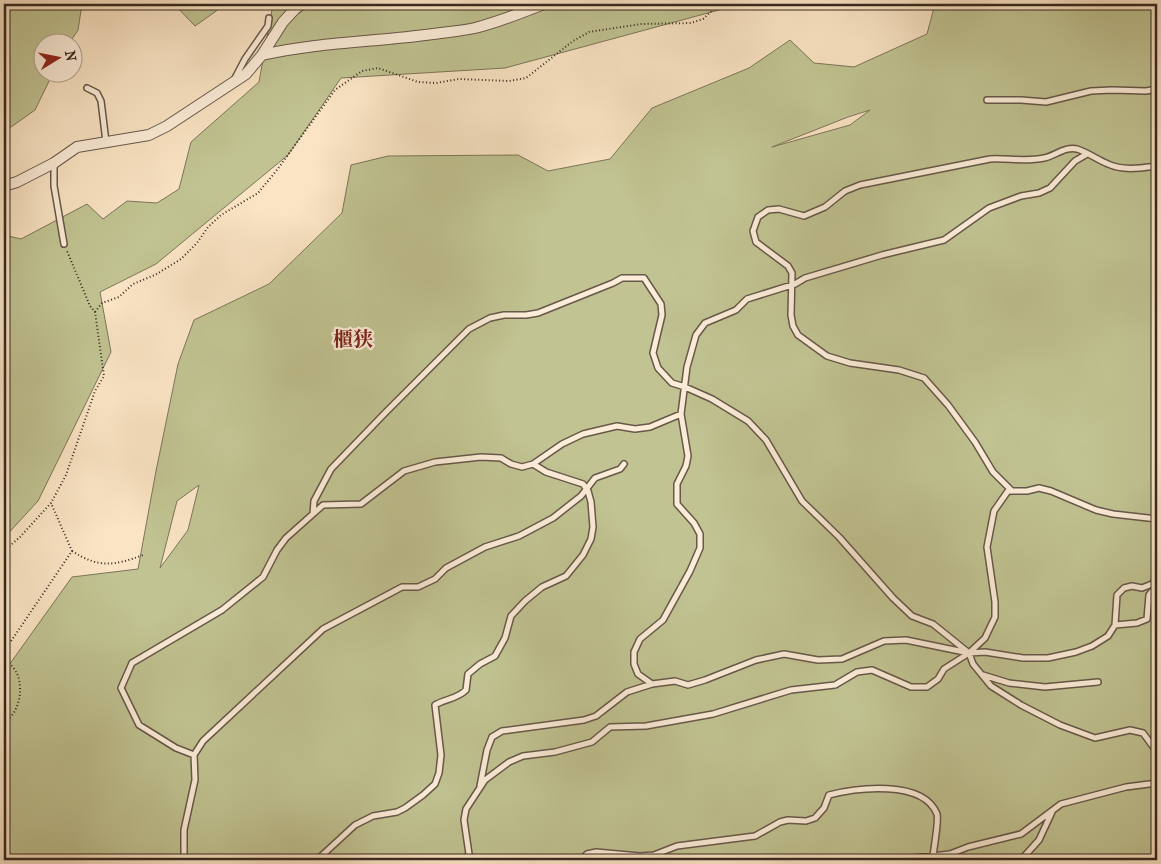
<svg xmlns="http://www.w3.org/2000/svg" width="1161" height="864" viewBox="0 0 1161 864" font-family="'IM FELL French Canon','Noto Serif JP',serif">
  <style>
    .green { fill: #c1c392; stroke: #7c765a; fill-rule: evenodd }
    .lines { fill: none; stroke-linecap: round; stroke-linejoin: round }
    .service-casing { stroke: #67584a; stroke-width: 8 }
    .minor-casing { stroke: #67584a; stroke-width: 12 }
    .path { stroke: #362921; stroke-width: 2; stroke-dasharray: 1 2.5; stroke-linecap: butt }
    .service { stroke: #fcedd9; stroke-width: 5 }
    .minor { stroke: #fcedd9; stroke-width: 10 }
    .labels { text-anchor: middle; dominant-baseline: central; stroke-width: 4.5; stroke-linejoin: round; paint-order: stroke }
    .quarter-label { font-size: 20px; font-weight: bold; fill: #7a1f14; stroke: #fcedd9 }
  </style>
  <rect width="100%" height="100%" fill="#fae4c4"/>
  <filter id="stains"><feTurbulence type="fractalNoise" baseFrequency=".004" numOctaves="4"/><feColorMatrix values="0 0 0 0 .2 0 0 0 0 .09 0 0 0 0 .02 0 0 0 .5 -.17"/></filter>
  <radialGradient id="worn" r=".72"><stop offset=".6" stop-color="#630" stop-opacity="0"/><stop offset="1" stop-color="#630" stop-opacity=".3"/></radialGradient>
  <path class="green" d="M4,4H82L78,30L70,42H42V72L53,73L35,110L4,132Z
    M174,4H226L195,26Z
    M273,4H741L505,68L341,78L288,155L156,264L100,292L111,352L38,501L4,538V235L21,239L87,204L103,219L127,201L157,203L179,189L191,142L259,82Z
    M935,4H1157V860H4V672L72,577L138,569L156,471L178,364L194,320L269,284L342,213L351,165L388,156L518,155L548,171L610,159L652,108L749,68L790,40L814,63L854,67L927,34ZM870,110L850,125L772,147L848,117ZM199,485L188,530L160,568L177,501Z"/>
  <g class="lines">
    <g class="service-casing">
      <path id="service" d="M234,80L245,59L268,26L269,18
        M87,88L97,93L101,101L106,142
        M987,100H1021L1046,102L1091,91L1112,90L1146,91L1157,89
        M54,163V186L64,244
        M1012,491L993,472L975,442L948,405L924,378L899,370L850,363L827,356L798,335L793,326L791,315L792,273L788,266L756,242L753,231L758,217L768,210L779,209L804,216L825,207L845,191L860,185L990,159C1008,158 1026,162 1044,158C1055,156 1065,146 1077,149C1087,152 1098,160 1108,164C1123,171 1141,168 1157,166
        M313,514L314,501L331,469L386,412L469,329L490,318L504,315H526L538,313L613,283L622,278H644L661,304L662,315L653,353L658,368L672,383L685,387L712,399L748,421L766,440L802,501L839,537L893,598L912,616L933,624L969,653L973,664L991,686L1021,705L1060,725L1095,738L1130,730L1143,733L1157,752
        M1115,625L1137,623L1147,619L1149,595L1157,585
        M983,675L1009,683L1045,687L1098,682
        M652,684L638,674L634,664V652L640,639L663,620L690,571L700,548V534L694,523L677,504V484L686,466L688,456L681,414L687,367L696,335L705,323L736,310L747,299L795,284L805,278L882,255L944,240L989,208L1021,196L1039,193L1050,188L1075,161L1087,154
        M194,755L176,748L139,725L121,688L132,663L222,610L263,577L277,550L286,538L323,505L361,504L404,471L435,462L481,457L501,458L511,464L522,467L533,464L562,444L583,434L617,426L635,429L650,427L681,414
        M480,786L487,750L492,737L502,731L584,720L596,716L627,692L652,684L675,681L688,685L705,680L756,660L784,654L818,660L842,659L884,641L906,640L969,653L985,652L1023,658H1048L1076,652L1092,646L1108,636L1115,625L1117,595L1124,588L1132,586L1142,588L1152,584L1157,578
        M184,860V830L195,780L194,755L203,741L323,629L402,587H418L435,579L446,568L485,547L519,536L553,518L581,496L595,478L620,469L624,464
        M317,860L355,825L373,816L397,812L405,808L423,795L435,784L439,773L441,755L435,705C445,699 457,699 466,690L468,674L480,664L495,656L505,638L511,616L525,601L542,587L566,576L583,555L591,539L593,527L591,502L588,491L583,484L546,472L533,464
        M464,860L469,854L464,820L466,809L485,780L509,762L523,756L555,752L592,742L610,727L646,726L713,714L791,690L835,685L857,672L872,670L911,687H927L938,679L944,669L969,653L985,638L995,617V602L987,547L994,511L1008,491H1027L1039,488L1051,491L1096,510L1113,514L1157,519
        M581,860L587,854L596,852L640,856L654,855L677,846L755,836L780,822L788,820L806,821L815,818L824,808L829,795C856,788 923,779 937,814C939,820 934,847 933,856
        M895,860L950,854L968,847L1021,834L1061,804L1126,787L1157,783
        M1021,860L1039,840L1052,812"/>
    </g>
    <g class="minor-casing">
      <path id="minor" d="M262,55C319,42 376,42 433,34C447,32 462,31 475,28C499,22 521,13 544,4
        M4,186L17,182L54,163L77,147L149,135L167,126L246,74L262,55L283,22L295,9L302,4"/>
    </g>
    <path class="path" d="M95,312L102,303L119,297L133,284L155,275L181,259L197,243L208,227L221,215L258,193L277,170L335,90L362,71L378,68L418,82L436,83L459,79L509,81L526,78L573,41L589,32L641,24L691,23L703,19L719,4
      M4,551L20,537L51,503L66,475L95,391L104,376L95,312L90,306L67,251
      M72,551C98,568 114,566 143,555
      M4,722C19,714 23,691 18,676C12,661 6,668 7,647L72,551L51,503"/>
    <use href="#service" class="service"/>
    <use href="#minor" class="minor"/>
  </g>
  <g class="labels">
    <g class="quarter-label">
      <text x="353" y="339">櫃狭</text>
    </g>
  </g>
  <rect width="1161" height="864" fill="none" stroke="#fae4c4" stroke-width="20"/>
  <rect x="5" y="5" width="1151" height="854" fill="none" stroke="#362921" stroke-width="2.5"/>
  <rect x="10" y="10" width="1141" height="844" fill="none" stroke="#362921"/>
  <g transform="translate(58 58) rotate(80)"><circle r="24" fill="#fcedd9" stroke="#ad9f8f"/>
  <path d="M0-4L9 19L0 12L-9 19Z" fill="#8f2418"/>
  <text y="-8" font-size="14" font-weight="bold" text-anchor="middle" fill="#362921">N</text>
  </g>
  <rect width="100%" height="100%" filter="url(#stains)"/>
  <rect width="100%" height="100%" fill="url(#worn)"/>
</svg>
